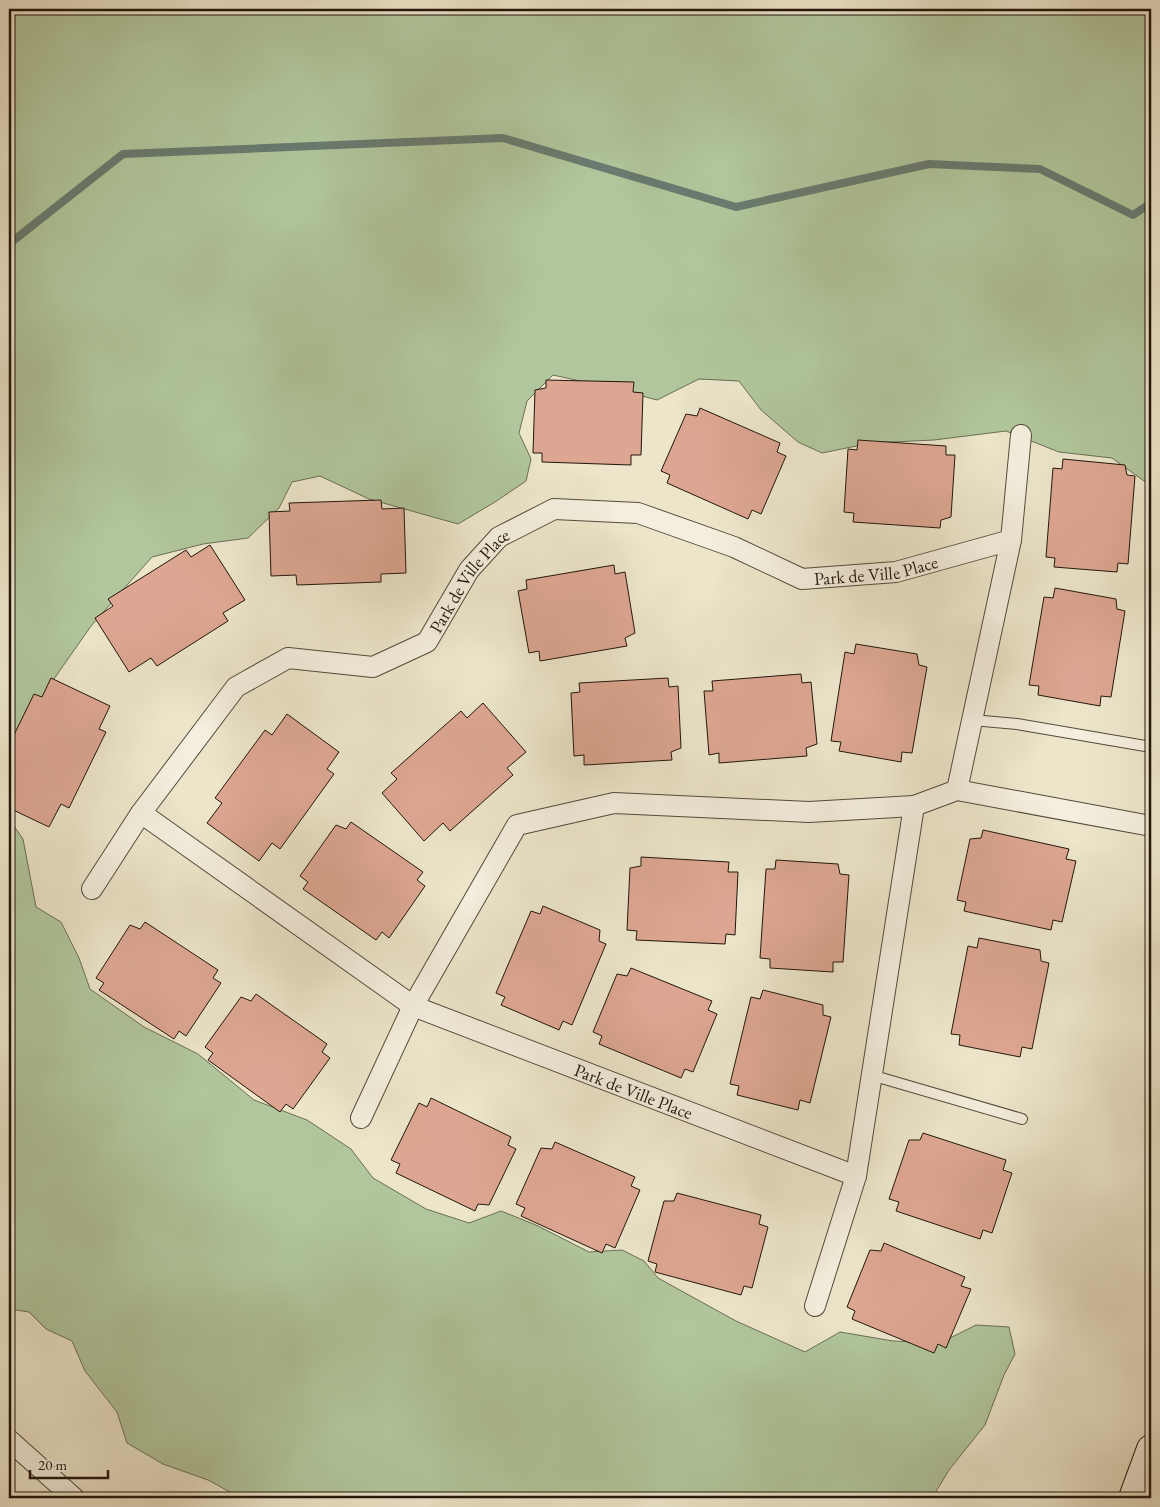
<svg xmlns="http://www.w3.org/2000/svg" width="1160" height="1507" viewBox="0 0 1160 1507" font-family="'EB Garamond',serif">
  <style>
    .green { fill: #b1c69c; stroke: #696e54 }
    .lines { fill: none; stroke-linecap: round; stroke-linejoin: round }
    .stream { stroke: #697b70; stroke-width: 8 }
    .building { fill: #dda692; stroke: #21160b }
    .lane-casing { stroke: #544a3b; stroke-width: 12 }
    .street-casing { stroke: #544a3b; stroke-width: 22 }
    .secondary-casing { stroke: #21160b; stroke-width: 30 }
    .lane { stroke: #f3eedd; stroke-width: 10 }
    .street { stroke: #f3eedd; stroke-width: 20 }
    .secondary { stroke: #f3eedd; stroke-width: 28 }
    .labels { text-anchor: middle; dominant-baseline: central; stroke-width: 4.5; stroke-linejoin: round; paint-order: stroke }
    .street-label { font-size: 18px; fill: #21160b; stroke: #f3eedd }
  </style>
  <rect width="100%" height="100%" fill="#ece5ca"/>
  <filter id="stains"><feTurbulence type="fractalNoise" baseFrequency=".004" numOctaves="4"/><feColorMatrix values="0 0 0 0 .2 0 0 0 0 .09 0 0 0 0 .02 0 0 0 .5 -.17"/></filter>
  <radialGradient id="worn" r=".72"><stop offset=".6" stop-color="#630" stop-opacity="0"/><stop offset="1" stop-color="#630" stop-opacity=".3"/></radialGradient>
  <path class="green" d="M9,9H1151V486L1112,458L1059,452L1006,431L934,440L871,443L822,453L798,442L761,410L739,381L699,379L657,400L612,388L553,375L527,401L519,433L531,459L526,481L495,502L458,524L369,499L320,476L292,482L279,508L248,538L203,544L152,557L91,626L49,686L9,752Z
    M9,819L23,839L36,907L61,922L79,958L90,989L144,1027L198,1054L254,1100L307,1120L351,1149L373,1178L426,1209L469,1223L501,1211L536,1225L589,1252L622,1250L644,1261L658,1278L736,1321L805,1352L840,1332L893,1341L940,1343L976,1325L1009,1327L1015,1354L1004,1375L985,1425L949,1470L932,1498H241L208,1480L163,1464L127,1443L117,1412L85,1371L72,1341L46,1329L29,1312L9,1309Z"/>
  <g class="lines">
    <path class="stream" d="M9,244L123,154L503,138L736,207L929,164L1040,169L1133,215L1151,203"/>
  </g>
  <path class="building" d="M546,380L634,382L633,392L643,393L641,455H631V465L542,462V453H533L535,390L546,388Z
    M700,408L780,443L777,452L786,456L761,514L752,510L748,519L667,483L670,475L661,471L686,414L697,416Z
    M858,440L946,446V455H955L951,517L941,520L940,528L853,522L854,513L844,512L848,449L857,450Z
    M1063,459L1125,465L1127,475L1135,476L1128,564L1118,563L1117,572L1054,567L1055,558L1046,557L1053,468L1062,469Z
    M381,500L382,509L404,508L406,573L381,574V582L297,585L296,575L271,576L269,512L290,511L289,503Z
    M210,545L245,600L223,613L228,621L157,666L151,658L129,672L95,618L113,606L108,599L186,550L191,557Z
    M614,565L615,574L625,572L635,633L625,638L627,646L540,661L539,651L529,653L518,591L527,589L526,580Z
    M1055,588L1116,599L1117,609L1125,611L1111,697L1101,696L1100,706L1038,695L1039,686L1029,685L1044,597L1053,598Z
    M856,644L917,654L919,665L927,667L912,753L902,752L901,762L839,751L841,742L831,741L845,652L854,654Z
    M801,674L802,683L811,682L817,744L806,748L807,756L719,763V753L709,755L704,691H713L712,681Z
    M51,678L110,706L99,729L106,732L69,808L61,804L49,827L9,808V745L34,694L42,697Z
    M668,678L669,687L678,686L681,748L671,752L672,760L584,765V755L574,756L571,693L580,692L579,683Z
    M483,703L526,752L507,768L513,775L450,831L443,823L424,841L382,793L397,779L391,773L461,711L467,718Z
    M287,714L339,752L327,769L334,774L280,849L272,843L259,861L207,823L222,803L215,798L265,730L272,735Z
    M351,822L423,872L417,880L425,886L389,938L382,932L376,940L303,889L308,882L300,876L336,825L346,829Z
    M983,830L1069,849L1066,859L1076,861L1062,922L1053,920L1051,930L964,911L966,902L957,900L970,839L981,838Z
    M641,857L729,862L728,872H738L735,935L726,934L725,944L636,940L637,931L627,930L630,868L641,866Z
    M776,860L838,864L840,874L849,875L843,962H833V972L770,968V959L760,958L766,869H775Z
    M543,906L600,930L599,941L606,944L572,1025L563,1021L559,1030L501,1005L505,997L496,993L531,911L540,914Z
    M145,922L218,970L213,978L221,983L186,1036L179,1031L174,1039L99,990L104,983L96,978L130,925L140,929Z
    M979,938L1040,950L1041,961L1049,963L1032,1049L1022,1047L1020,1057L959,1045L960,1035L951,1034L968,946L977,948Z
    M631,968L712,1001L708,1010L717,1014L693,1072L685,1069L681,1078L599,1044L602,1036L593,1032L617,974L627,976Z
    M763,990L823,1005V1015L831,1017L810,1103L800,1100L798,1110L737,1095L739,1086L730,1084L751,997L760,999Z
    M256,994L327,1044L322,1052L330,1058L293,1109L286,1104L280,1112L208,1060L213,1053L205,1047L241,997L251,1001Z
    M431,1098L511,1137L508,1145L516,1149L489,1205L478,1204L475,1211L396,1173L400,1164L391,1160L419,1103L427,1107Z
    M923,1133L1006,1160L1003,1170L1012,1173L992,1233L983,1230L980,1239L896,1211L899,1202L889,1199L909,1140H920Z
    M555,1142L635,1177L631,1186L640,1190L615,1248L606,1244L602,1253L521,1216L525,1208L516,1204L541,1148L552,1149Z
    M677,1193L761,1215L759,1224L768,1227L752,1288L744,1286L741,1295L655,1272L657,1264L648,1261L664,1201H674Z
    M884,1243L965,1277L961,1286L971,1289L946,1348L938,1344L934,1353L852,1319L855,1311L847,1307L870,1250L881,1251Z"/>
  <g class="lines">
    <g class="lane-casing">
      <path id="lane" d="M972,720L1017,724L1151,747
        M871,1075L1022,1119"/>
    </g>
    <g class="street-casing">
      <g id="street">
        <path d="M957,790L1011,540L1021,435"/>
        <path id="s1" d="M141,813L413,1006L856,1176"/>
        <path id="s2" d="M92,889L141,813L236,687L288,658L373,667L427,642L469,570L499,537L554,509L638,513L734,547L802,579L896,572L1011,540"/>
        <path d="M361,1118L413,1006L517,825L614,803L809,812L914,806"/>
        <path d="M815,1306L856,1176L914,806L957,790L1151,826"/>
        <path d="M9,1440L74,1498"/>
      </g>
    </g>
    <g class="secondary-casing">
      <path id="secondary" d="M1133,1498L1151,1449"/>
    </g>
    <use href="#lane" class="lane"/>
    <use href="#street" class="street"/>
    <use href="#secondary" class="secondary"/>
  </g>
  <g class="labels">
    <g class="street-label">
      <text stroke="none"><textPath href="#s2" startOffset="978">Park de Ville Place</textPath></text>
      <text stroke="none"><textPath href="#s2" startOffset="528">Park de Ville Place</textPath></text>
      <text stroke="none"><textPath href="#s1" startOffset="570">Park de Ville Place</textPath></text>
    </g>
  </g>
  <rect width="1160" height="1507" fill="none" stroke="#ece5ca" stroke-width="30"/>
  <rect x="10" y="10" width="1140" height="1487" fill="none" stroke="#21160b" stroke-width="2.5"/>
  <rect x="15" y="15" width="1130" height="1477" fill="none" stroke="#21160b"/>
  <path d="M30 1470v8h78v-8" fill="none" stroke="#21160b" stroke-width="2.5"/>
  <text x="38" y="1470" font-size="15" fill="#21160b" stroke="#f3eedd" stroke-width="4" paint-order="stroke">20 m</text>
  <rect width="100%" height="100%" filter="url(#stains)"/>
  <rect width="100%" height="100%" fill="url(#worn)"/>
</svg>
